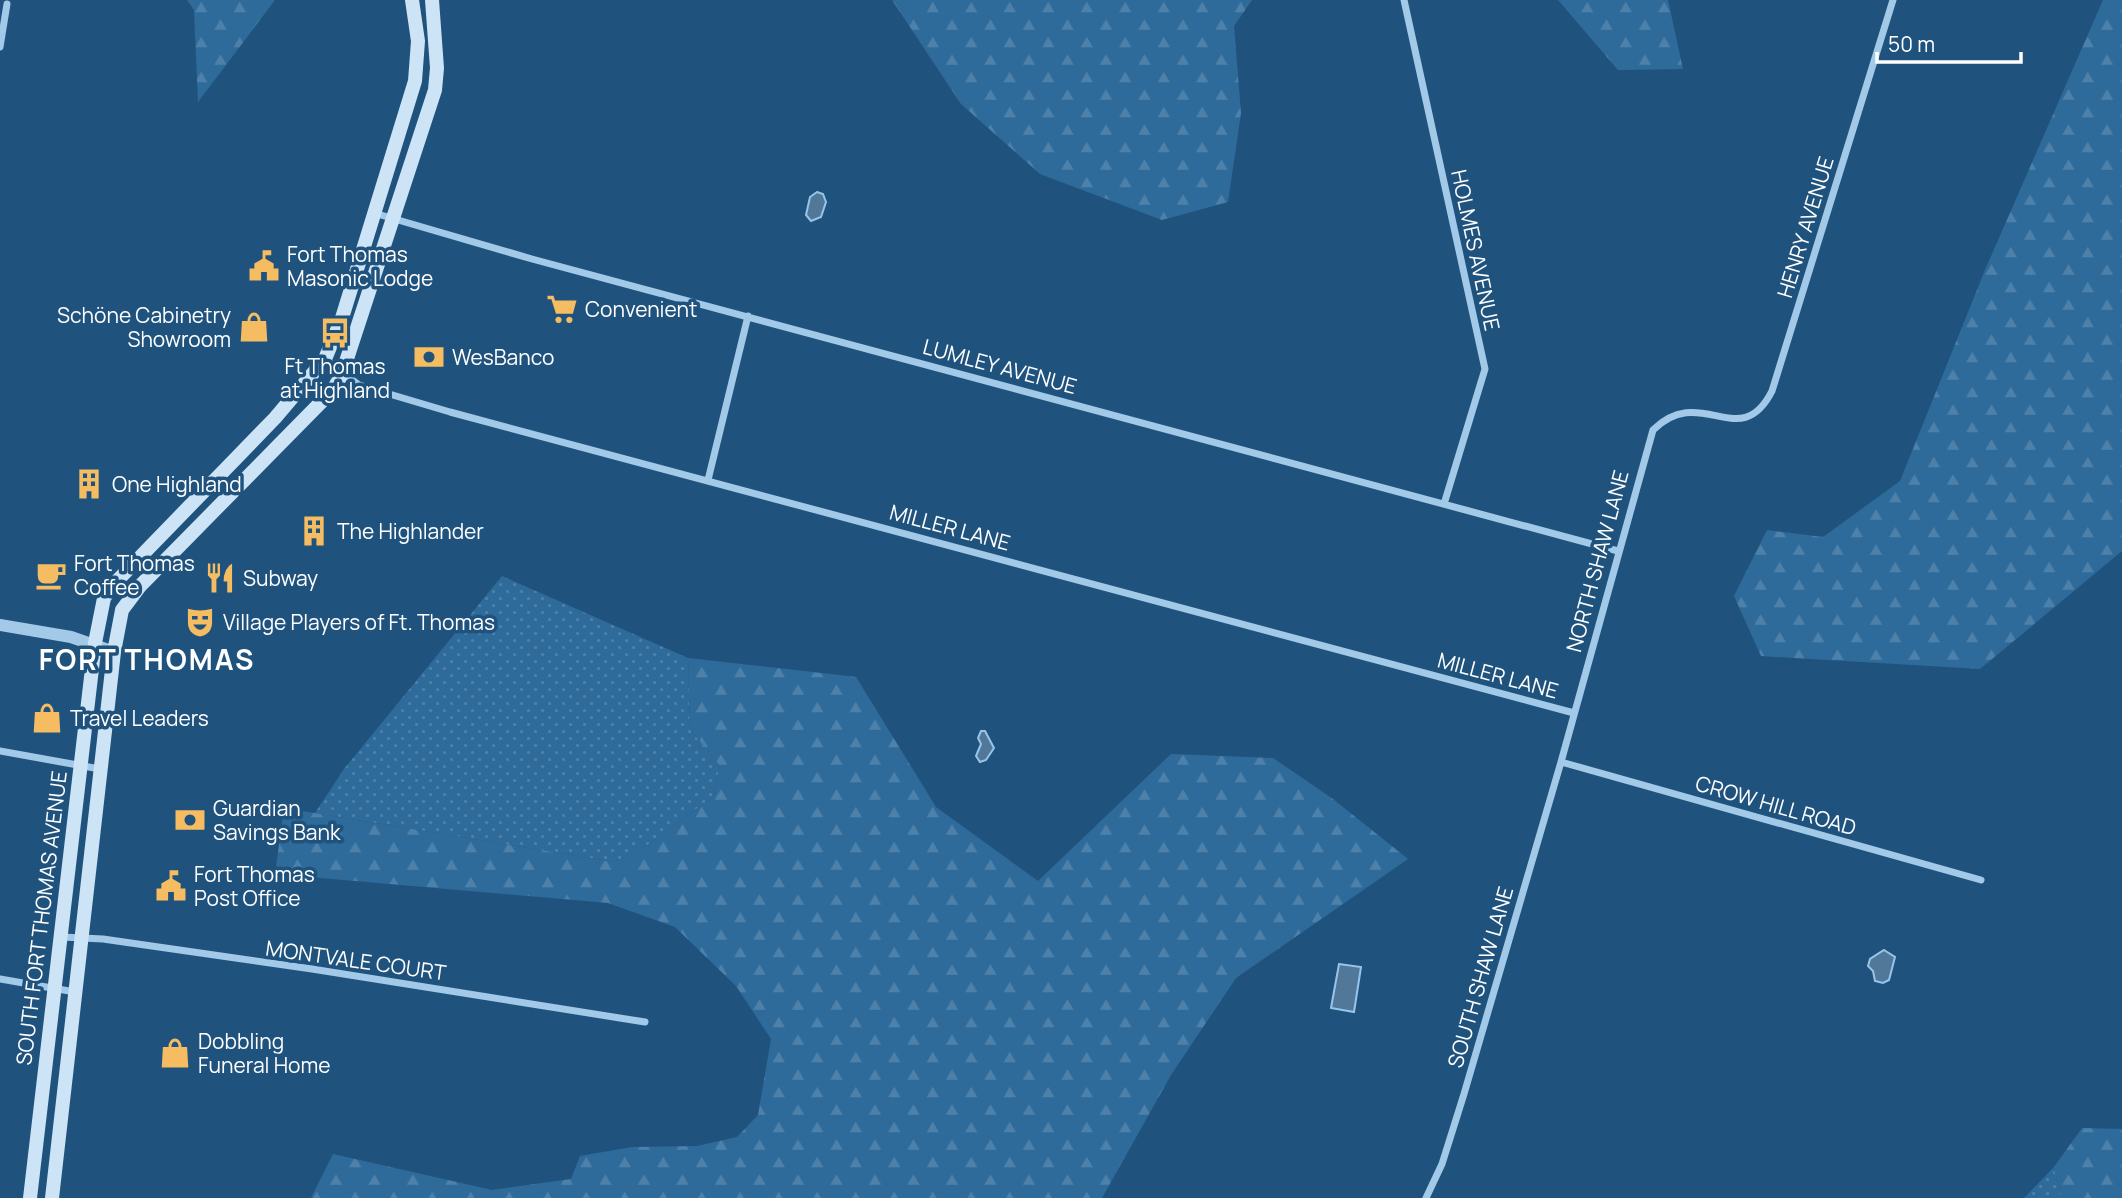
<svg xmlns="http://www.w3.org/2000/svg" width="2122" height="1198" viewBox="0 0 2122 1198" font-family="Manrope,sans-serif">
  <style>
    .grass { fill: url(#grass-dots) }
    .forest { fill: url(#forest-firs) }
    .water { fill: #527899; stroke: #96c5e9; stroke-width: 2 }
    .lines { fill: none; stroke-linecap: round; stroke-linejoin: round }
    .minor { stroke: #a2c9e8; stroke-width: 7 }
    .tertiary { stroke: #a2c9e8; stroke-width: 12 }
    .secondary { stroke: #cde3f6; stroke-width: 14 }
    .labels { text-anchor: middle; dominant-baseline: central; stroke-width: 7; stroke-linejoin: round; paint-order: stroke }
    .street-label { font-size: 21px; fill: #fff; stroke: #1f537e }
    .poi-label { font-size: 21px; fill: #fff; stroke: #1f537e; text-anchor: start }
    .district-label { font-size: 28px; font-weight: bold; letter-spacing: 2px; fill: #fff; stroke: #1f537e }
  </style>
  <defs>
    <pattern id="grass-dots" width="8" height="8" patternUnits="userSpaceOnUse" patternTransform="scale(1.75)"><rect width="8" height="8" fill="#2e6b9b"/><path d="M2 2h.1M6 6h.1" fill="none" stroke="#4d81aa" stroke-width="1.8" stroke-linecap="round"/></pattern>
    <pattern id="forest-firs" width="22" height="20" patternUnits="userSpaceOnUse" patternTransform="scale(1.75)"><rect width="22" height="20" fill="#2e6b9b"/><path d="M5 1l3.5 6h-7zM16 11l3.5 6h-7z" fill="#4d81aa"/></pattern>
  </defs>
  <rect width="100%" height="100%" fill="#1f537e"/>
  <path class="grass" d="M502,576L688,658L690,729L720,766L714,796L646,846L614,862L315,813L344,769Z
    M2054,1167L2062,1198H2024Z"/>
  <path class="forest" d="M187,0H275L198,102L194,10Z
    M892,0H1252L1234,26L1241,113L1228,202L1162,220L1040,174L961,104Z
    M1558,0H1668L1683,69L1618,70Z
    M2103,0H2122V551L1980,669L1761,656L1734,596L1767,530L1823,537L1900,481L1985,270Z
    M688,658L856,677L936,807L1038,881L1171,754L1273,758L1333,799L1408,859L1236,978L1171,1075L1102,1198H311L333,1154L492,1190L571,1179L580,1156L632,1147L697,1146L737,1137L758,1115L771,1039L736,986L675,927L608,903L275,874L284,808L614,862L646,846L714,796L720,766L690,729Z
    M2082,1128L2122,1129V1198H2062L2054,1167Z"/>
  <path class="water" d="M817,192L823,194L826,202L821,217L811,221L806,215L810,197Z
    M985,731L994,748L986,760L980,762L976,756L981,744L978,738L981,731Z
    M1884,950L1895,957L1889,980L1883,983L1875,981L1873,971L1868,966L1870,959Z
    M1339,964L1361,967L1354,1012L1331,1008Z"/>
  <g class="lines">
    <path class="minor" d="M1404,0L1485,369L1444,504
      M0,47L7,4
      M374,213L532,259L1618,551
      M325,359L359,385L450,412L1574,713
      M708,480L748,316
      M0,751L100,769
      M1561,762L1981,880
      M62,937L103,939L312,969L645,1022
      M0,979L75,992
      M1426,1198L1442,1164L1464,1094L1561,762L1653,430C1701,382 1740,454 1772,391L1893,0"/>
    <path class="tertiary" d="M0,625L71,637L114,652"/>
    <path class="secondary" d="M30,1198L95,643L104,598L112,586L275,418L325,359L342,318L415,81L418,41L412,0
      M52,1198L114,652L122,610L140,586L333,390L342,374L435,90L437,68L432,0"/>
  </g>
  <defs>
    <g id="civic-bare" transform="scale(2.415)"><path d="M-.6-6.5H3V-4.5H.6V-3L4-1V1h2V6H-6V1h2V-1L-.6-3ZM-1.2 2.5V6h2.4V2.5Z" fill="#f6bc62" stroke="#1f537e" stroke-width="2.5" paint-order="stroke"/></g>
    <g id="supermarket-bare" transform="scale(2.415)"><path d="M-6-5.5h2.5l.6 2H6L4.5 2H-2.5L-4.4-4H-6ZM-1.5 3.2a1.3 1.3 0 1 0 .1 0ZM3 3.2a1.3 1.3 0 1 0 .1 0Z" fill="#f6bc62" stroke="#1f537e" stroke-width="2.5" paint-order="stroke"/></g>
    <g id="shop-bare" transform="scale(2.415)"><path d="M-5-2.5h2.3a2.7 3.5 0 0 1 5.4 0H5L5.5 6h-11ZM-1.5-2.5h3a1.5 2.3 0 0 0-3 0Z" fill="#f6bc62" stroke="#1f537e" stroke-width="2.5" paint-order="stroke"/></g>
    <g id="bus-bare" transform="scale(2.415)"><path d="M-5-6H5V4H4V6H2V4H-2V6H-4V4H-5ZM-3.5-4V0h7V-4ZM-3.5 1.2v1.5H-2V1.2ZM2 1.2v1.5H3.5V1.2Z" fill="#f6bc62" stroke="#1f537e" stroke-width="2.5" paint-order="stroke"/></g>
    <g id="bank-bare" transform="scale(2.415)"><path d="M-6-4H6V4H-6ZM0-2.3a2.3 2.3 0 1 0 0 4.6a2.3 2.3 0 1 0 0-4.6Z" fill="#f6bc62" stroke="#1f537e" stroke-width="2.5" paint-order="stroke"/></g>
    <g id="building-bare" transform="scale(2.415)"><path d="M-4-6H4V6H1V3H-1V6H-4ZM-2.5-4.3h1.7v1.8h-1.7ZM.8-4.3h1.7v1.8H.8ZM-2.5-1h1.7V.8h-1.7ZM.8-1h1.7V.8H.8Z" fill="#f6bc62" stroke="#1f537e" stroke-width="2.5" paint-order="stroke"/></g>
    <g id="cafe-bare" transform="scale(2.415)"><path d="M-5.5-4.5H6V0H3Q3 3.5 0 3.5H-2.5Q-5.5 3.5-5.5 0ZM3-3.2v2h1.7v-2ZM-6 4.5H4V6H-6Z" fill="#f6bc62" stroke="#1f537e" stroke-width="2.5" paint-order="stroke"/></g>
    <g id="restaurant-bare" transform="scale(2.415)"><path d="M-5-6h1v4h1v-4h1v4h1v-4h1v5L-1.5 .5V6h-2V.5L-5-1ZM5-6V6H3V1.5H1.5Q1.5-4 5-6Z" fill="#f6bc62" stroke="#1f537e" stroke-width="2.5" paint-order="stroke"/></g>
    <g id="theatre-bare" transform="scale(2.415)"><path d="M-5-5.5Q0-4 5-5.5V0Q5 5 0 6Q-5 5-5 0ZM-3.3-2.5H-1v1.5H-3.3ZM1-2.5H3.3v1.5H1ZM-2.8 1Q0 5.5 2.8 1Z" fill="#f6bc62" stroke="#1f537e" stroke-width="2.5" paint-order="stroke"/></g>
  </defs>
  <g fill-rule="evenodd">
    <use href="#civic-bare" x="264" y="266"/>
    <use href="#supermarket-bare" x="562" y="309"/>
    <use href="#shop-bare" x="254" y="327"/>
    <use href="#bus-bare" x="335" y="333"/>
    <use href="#bank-bare" x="429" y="357"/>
    <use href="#building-bare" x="89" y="484"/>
    <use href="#building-bare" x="314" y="531"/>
    <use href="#cafe-bare" x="51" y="575"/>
    <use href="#restaurant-bare" x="220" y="578"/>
    <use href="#theatre-bare" x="200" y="622"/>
    <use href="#shop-bare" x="47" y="718"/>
    <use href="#bank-bare" x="190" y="820"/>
    <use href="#civic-bare" x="171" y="886"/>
    <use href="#shop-bare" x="175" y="1053"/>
  </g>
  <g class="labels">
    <g class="street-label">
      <text transform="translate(1805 227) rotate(-73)">HENRY AVENUE</text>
      <text transform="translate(1476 250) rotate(78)">HOLMES AVENUE</text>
      <text transform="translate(1000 366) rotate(15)">LUMLEY AVENUE</text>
      <text transform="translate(950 527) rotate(15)">MILLER LANE</text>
      <text transform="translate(1597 561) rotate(-75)">NORTH SHAW LANE</text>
      <text transform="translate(1498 675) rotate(15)">MILLER LANE</text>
      <text transform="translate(1776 805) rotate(16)">CROW HILL ROAD</text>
      <text transform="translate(41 918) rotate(-83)">SOUTH FORT THOMAS AVENUE</text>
      <text transform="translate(356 960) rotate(8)">MONTVALE COURT</text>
      <text transform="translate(1480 977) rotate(-74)">SOUTH SHAW LANE</text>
    </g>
    <g class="poi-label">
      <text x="287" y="254">Fort Thomas<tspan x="287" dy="24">Masonic Lodge</tspan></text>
      <text x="585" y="309">Convenient</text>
      <text x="231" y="315" text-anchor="end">Schöne Cabinetry<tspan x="231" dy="24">Showroom</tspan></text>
      <text x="452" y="357">WesBanco</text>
      <text x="335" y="366" text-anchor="middle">Ft Thomas<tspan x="335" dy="24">at Highland</tspan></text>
      <text x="112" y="484">One Highland</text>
      <text x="337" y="531">The Highlander</text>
      <text x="74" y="563">Fort Thomas<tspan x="74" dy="24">Coffee</tspan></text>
      <text x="243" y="578">Subway</text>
      <text x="223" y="622">Village Players of Ft. Thomas</text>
      <text x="70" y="718">Travel Leaders</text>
      <text x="213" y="808">Guardian<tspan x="213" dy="24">Savings Bank</tspan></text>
      <text x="194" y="874">Fort Thomas<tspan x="194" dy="24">Post Office</tspan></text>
      <text x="198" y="1041">Dobbling<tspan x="198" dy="24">Funeral Home</tspan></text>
    </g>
    <g class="district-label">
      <text x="147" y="659">FORT THOMAS</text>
    </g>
  </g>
  <path d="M1877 52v10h144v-10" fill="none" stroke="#ffffff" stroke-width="3.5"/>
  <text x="1888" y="52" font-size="21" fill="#ffffff" stroke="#1f537e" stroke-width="5" paint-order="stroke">50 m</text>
</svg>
